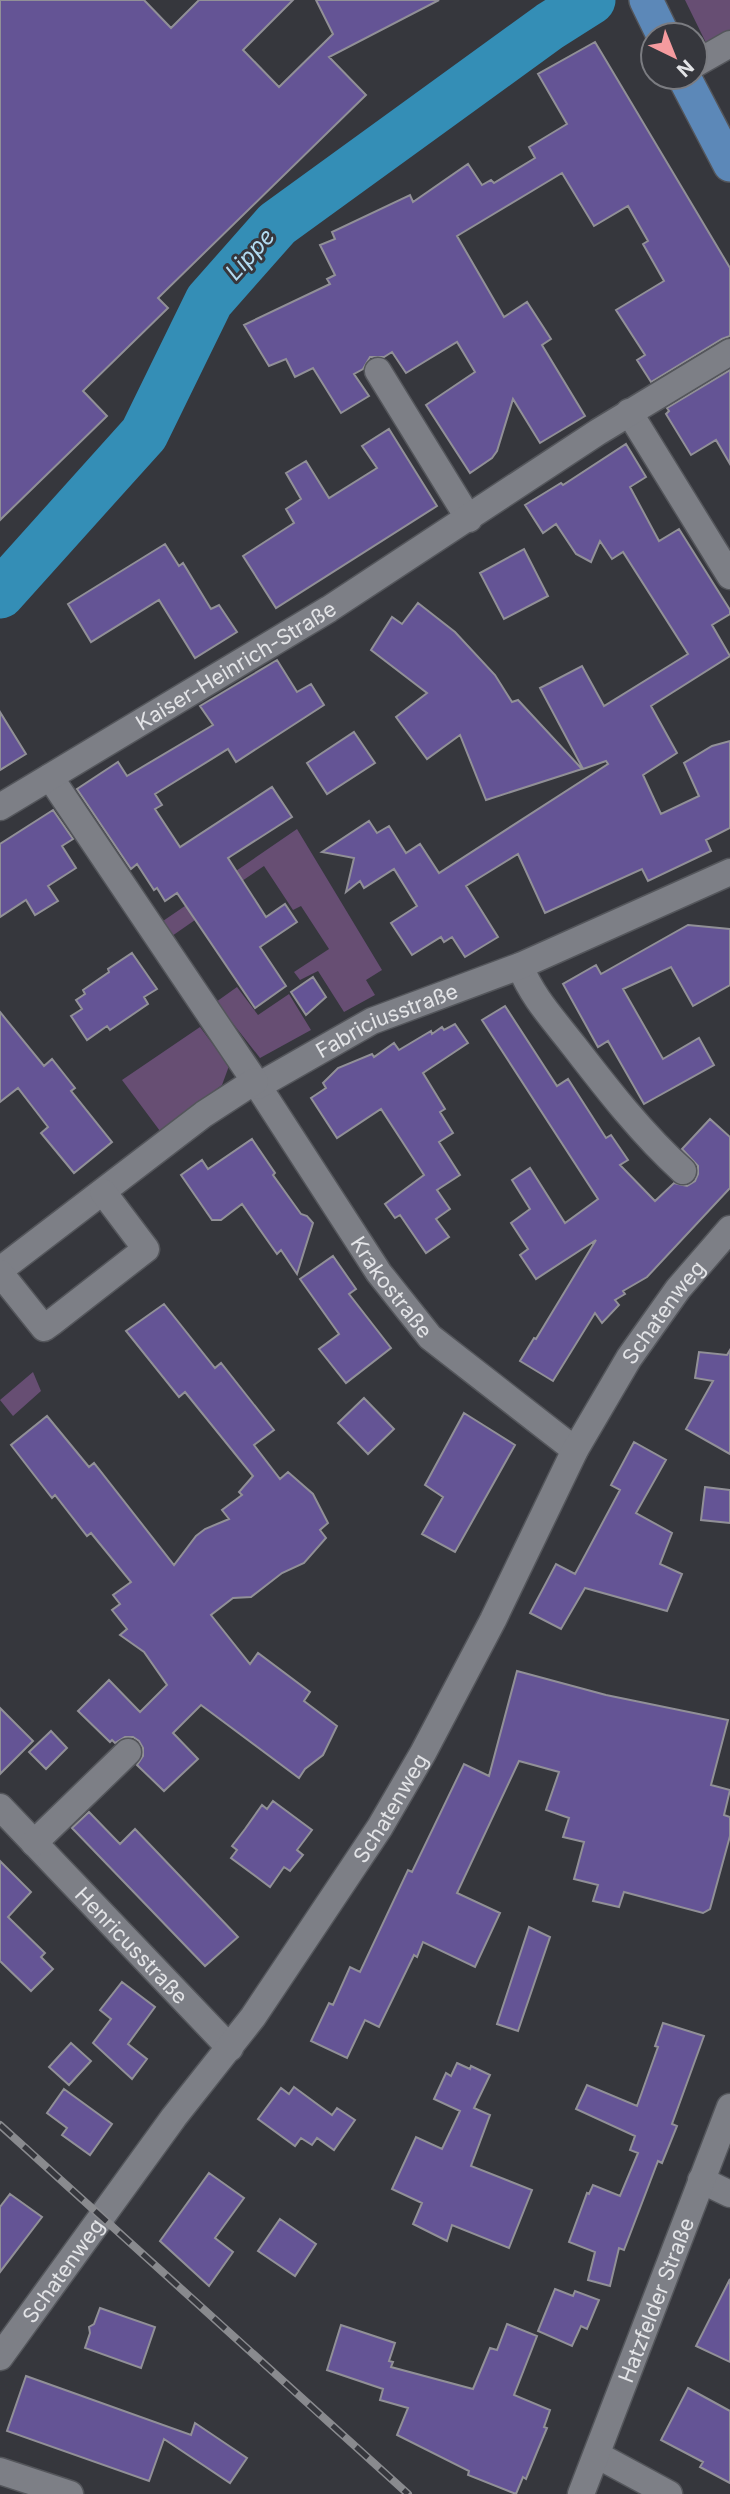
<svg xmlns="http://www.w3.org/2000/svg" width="730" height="2494" viewBox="0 0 730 2494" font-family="Inter,sans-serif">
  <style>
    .green { fill: #674e73 }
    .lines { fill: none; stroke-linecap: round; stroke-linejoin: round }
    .river { stroke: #348eb6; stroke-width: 49 }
    .building { fill: #645495; stroke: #919097; stroke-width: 2 }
    .minor-casing { stroke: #54565b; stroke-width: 29 }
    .major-casing { stroke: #54565b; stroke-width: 36 }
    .minor { stroke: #7d7f86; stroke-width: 26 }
    .major { stroke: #5c88b8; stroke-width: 33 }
    .rail-casing { stroke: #898a8e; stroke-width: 8 }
    .rail { stroke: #36373d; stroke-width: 5; stroke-dasharray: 16; stroke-linecap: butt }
    .labels { text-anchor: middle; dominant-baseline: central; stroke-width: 6; stroke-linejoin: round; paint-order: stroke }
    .street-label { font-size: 21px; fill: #e3e4e7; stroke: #36373d }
    .water-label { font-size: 23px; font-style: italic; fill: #b2dbf1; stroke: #36373d }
  </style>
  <rect width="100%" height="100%" fill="#36373d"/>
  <path class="green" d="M685,0H730V40L710,51Z
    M297,829L382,970L366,980L375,995L344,1012L318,971L300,980L294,972L329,949L301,906L293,910L264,866L214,900L195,920L172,936L163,921Z
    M237,987L258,1015L289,994L311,1030L260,1058L216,1002Z
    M200,1027L229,1066L222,1085L160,1131L122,1080Z
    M33,1372L41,1391L13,1416L0,1400Z"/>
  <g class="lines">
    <path class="river" d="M0,594L144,434L209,301L277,224L550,26L591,0"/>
  </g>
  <path class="building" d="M0,0H144L171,28L199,0H293L243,50L279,87L333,34L316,0H439L329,57L366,95L158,298L168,308L83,391L107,416L0,520Z
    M595,42L730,268V336L722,339L651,382L637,360L645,355L616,310L664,281L643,244L648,241L628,206L594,226L562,173L457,236L504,317L527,302L551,339L542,345L585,416L540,443L513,399L497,451L492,458L470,473L426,405L475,372L457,342L406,373L392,352L384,357H370L363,369L354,374L369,396L341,413L313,368L295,377L286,359L269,366L244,325L330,284L327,279L335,275L320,245L335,239L332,232L410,195L413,202L468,164L482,185L491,180L494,183L535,158L529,147L567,124L538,74Z
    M730,370V464L716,440L691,455L666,414L669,411L667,408Z
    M389,429L437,506L276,608L243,556L294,523L286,509L301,499L286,473L306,461L329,498L377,468L362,446Z
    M626,444L646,477L630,487L659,541L679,529L730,610V614L712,625L730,656L651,706L677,753L643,775L661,814L699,796L684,763L712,746L730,741V828L706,840L711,851L648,881L642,869L545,913L518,854L466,886L498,937L465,957L452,937L444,942L441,937L412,955L391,923L417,906L394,869L364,888L360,881L346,892L354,858L322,852L369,821L377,833L389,826L406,853L420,844L439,873L608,764L606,761L583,769L540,688L582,666L604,706L688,654L623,552L612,559L600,541L591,562L576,554L556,524L543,533L525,505L561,483L563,485Z
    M165,544L179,566L183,563L211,609L219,605L237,632L195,658L159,600L91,642L68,604Z
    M524,549L548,596L504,619L480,573Z
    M418,603L455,632L495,675L512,702L518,700L582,769L486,800L460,735L427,759L396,717L427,693L371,650L392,617L402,624Z
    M277,660L297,692L311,684L324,705L236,762L228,749L155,794L162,805L155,809L180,847L272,787L292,817L228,858L266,917L285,904L297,922L260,947L286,986L255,1008L177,893L165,901L157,888L154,890L137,864L131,869L77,789L118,762L127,776L213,725L200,706Z
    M0,712L26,754L0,770Z
    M354,732L375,763L327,794L307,763Z
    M53,810L73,839L62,846L76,868L48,886L58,901L35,915L26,900L0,917V844Z
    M688,925L730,929V985L693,1006L671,967L623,989L663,1059L699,1038L714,1065L644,1104L608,1041L598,1047L563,984L596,965L601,974Z
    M132,953L157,989L144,997L148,1004L110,1030L107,1026L87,1040L71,1016L82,1009L76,1000L85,994L83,990L109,972L108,969Z
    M313,977L326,997L306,1015L291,992Z
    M505,1006L557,1086L568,1079L606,1138L611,1135L628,1160L620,1165L655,1201L674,1183L687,1186L695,1181L698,1174V1166L682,1149L710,1119L730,1137V1188L647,1277L623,1291L625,1294L615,1300L619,1305L602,1323L595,1313L553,1381L520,1361L534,1338L536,1339L596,1240L536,1279L520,1255L528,1249L511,1223L530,1209L512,1180L530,1168L565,1223L598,1199L482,1020Z
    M0,1012L44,1066L52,1059L75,1088L71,1091L112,1142L74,1173L41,1133L48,1127L18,1088L0,1102Z
    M455,1024L468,1043L423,1073L445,1109L440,1112L453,1133L439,1142L460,1175L437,1190L450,1209L436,1219L449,1237L426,1253L400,1215L395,1218L385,1204L424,1175L381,1109L337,1138L311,1098L326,1088L323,1083L338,1068L372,1054L374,1057L394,1043L399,1050L431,1031L432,1034L442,1027L444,1030Z
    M252,1139L275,1173L273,1175L301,1214L307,1216L313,1223L297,1274L281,1250L277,1254L242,1204L221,1220H212L181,1175L202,1160L208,1169Z
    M333,1256L356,1289L349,1294L391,1348L346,1383L319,1349L339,1334L300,1279Z
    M164,1304L215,1368L221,1363L274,1430L254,1445L280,1479L288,1472L313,1494L328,1523L320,1530L326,1538L304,1563L282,1573L251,1597L233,1598L211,1615L250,1664L258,1653L310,1692L304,1701L337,1726L323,1755L305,1769L299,1778L201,1705L173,1733L198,1759L164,1791L137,1765L143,1756V1748L139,1741L133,1737H125L115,1743L112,1740L110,1742L78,1711L109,1680L140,1712L167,1685L144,1652L120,1635L127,1629L112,1610L120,1604L113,1595L131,1582L91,1533L87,1536L55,1495L52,1498L11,1445L47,1416L89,1467L94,1463L174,1565L196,1536L205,1529L229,1519L222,1510L242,1495L239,1492L253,1476L185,1392L179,1397L126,1331Z
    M730,1350V1454L686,1429L713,1381L695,1378L699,1352L727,1355Z
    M364,1398L394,1429L368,1454L338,1423Z
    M464,1413L515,1445L455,1552L422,1534L443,1497L425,1485Z
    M634,1442L666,1460L636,1513L672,1533L660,1564L682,1574L667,1611L585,1588L561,1629L530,1613L556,1564L575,1574L620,1490L611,1485Z
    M705,1487L730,1490V1523L701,1520Z
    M517,1671L606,1695L728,1720L711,1785L730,1790L724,1815L730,1817V1836L710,1909L703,1913L624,1892L619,1907L593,1901L598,1885L574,1879L584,1842L563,1837L569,1818L546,1810L559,1772L519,1761L457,1893L500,1913L475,1967L423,1942L417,1957L414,1955L379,2027L365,2020L347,2058L311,2041L329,2003L333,2005L350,1967L360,1972L408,1870L412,1872L464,1764L489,1776Z
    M0,1708L33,1741L0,1774Z
    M51,1731L67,1748L46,1769L29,1752Z
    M273,1801L312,1830L297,1850L303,1855L290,1871L284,1867L270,1887L231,1858L237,1850L232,1846L245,1829L262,1805L267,1809Z
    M89,1812L120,1844L135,1829L238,1937L205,1966L72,1828Z
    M0,1861L31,1892L8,1917L45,1953L41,1957L53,1969L31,1991L0,1961Z
    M529,1927L550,1937L518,2031L497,2024Z
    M122,1982L155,2007L128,2044L147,2059L132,2079L93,2043L111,2019L100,2010Z
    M663,2023L704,2036L672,2124L677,2126L662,2163L658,2161L624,2250L619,2248L610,2286L588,2280L595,2252L569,2242L587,2193L589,2194L593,2185L620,2196L638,2153L630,2150L635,2136L576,2109L587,2085L637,2106L658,2047L655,2046Z
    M71,2043L91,2061L69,2085L49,2067Z
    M457,2063L470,2069L471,2066L490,2075L474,2108L490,2115L471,2166L532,2190L509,2248L452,2225L447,2241L413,2224L422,2203L392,2189L416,2137L442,2149L460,2111L434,2099L446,2073L451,2076Z
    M294,2087L332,2115L337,2108L355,2120L334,2150L317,2138L312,2145L301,2138L295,2146L258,2119L281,2088L289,2094Z
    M64,2089L112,2124L90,2155L62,2135L67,2128L47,2113Z
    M209,2173L244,2198L215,2238L233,2252L209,2286L160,2241Z
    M10,2194L42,2217L0,2272V2207Z
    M280,2219L316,2244L295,2276L258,2251Z
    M730,2279V2362L696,2346Z
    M555,2289L573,2296L575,2291L599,2300L587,2329L581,2326L572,2346L538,2331Z
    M100,2308L155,2327L141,2368L85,2348L90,2333L89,2327L94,2324Z
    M507,2324L537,2336L514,2395L550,2410L544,2427L547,2428L537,2452L526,2479L523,2477L516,2494L468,2475L469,2471L397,2435L408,2408L380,2400L383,2389L327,2370L341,2325L395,2343L389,2361L393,2362L391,2367L473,2389L490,2348L497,2350Z
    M26,2376L191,2435L195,2423L247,2458L230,2483L164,2439L149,2481L7,2431Z
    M688,2388L730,2411V2483L700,2467L703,2462L661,2440Z"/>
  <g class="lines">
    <g class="minor-casing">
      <g id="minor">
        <path d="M695,64L730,44"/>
        <path d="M378,371L469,519"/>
        <path d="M629,412L730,576"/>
        <path id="s1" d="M50,777L258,1086L379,1273L430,1337L575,1450"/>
        <path id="s2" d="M0,807L329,609L598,432L730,352"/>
        <path d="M520,966C532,997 554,1020 574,1046C608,1090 642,1134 683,1171"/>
        <path id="s3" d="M258,1086L372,1021L520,966L730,872"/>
        <path d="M0,1270L204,1114L255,1081"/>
        <path d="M0,1273L44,1328L51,1323L146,1249L103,1192"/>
        <path id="s4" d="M0,1807L230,2048"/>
        <path d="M34,1843L128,1752"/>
        <path d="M701,2180L730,2194"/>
        <path id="s5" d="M0,2357L174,2117L253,2017L380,1827L423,1753L493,1620L575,1450L629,1358L678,1289L730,1229"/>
        <path d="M597,2455L669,2494"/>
        <path d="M0,2471L70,2494"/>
        <path id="s6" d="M581,2494L730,2107"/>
      </g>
    </g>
    <g class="major-casing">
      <path id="major" d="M646,0L663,35
        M684,77L730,165"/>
    </g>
    <use href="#minor" class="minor"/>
    <use href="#major" class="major"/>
    <g class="rail-casing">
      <path id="rail" d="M0,2125L408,2494"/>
    </g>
    <use href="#rail" class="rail"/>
  </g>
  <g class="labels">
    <g class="street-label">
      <text stroke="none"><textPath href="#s2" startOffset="275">Kaiser-Heinrich-Straße</textPath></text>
      <text stroke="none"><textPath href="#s3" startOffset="145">Fabriciusstraße</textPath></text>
      <text stroke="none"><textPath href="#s1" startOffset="614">Krakostraße</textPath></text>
      <text stroke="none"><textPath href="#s5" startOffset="1241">Schatenweg</textPath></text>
      <text stroke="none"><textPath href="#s5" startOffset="674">Schatenweg</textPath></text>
      <text stroke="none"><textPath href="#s4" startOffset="191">Henricusstraße</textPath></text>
      <text stroke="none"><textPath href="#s5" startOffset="107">Schatenweg</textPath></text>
      <text stroke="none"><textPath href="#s6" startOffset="208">Hatzfelder Straße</textPath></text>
    </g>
    <g class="water-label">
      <text transform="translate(250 254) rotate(-48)">Lippe</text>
    </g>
  </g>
  <g transform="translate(674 56) rotate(137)"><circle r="33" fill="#36373d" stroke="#7b7c81" stroke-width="2"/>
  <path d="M0-5L12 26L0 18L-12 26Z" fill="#f59b9f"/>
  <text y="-10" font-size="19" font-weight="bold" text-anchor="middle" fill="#e3e4e7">N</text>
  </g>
</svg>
